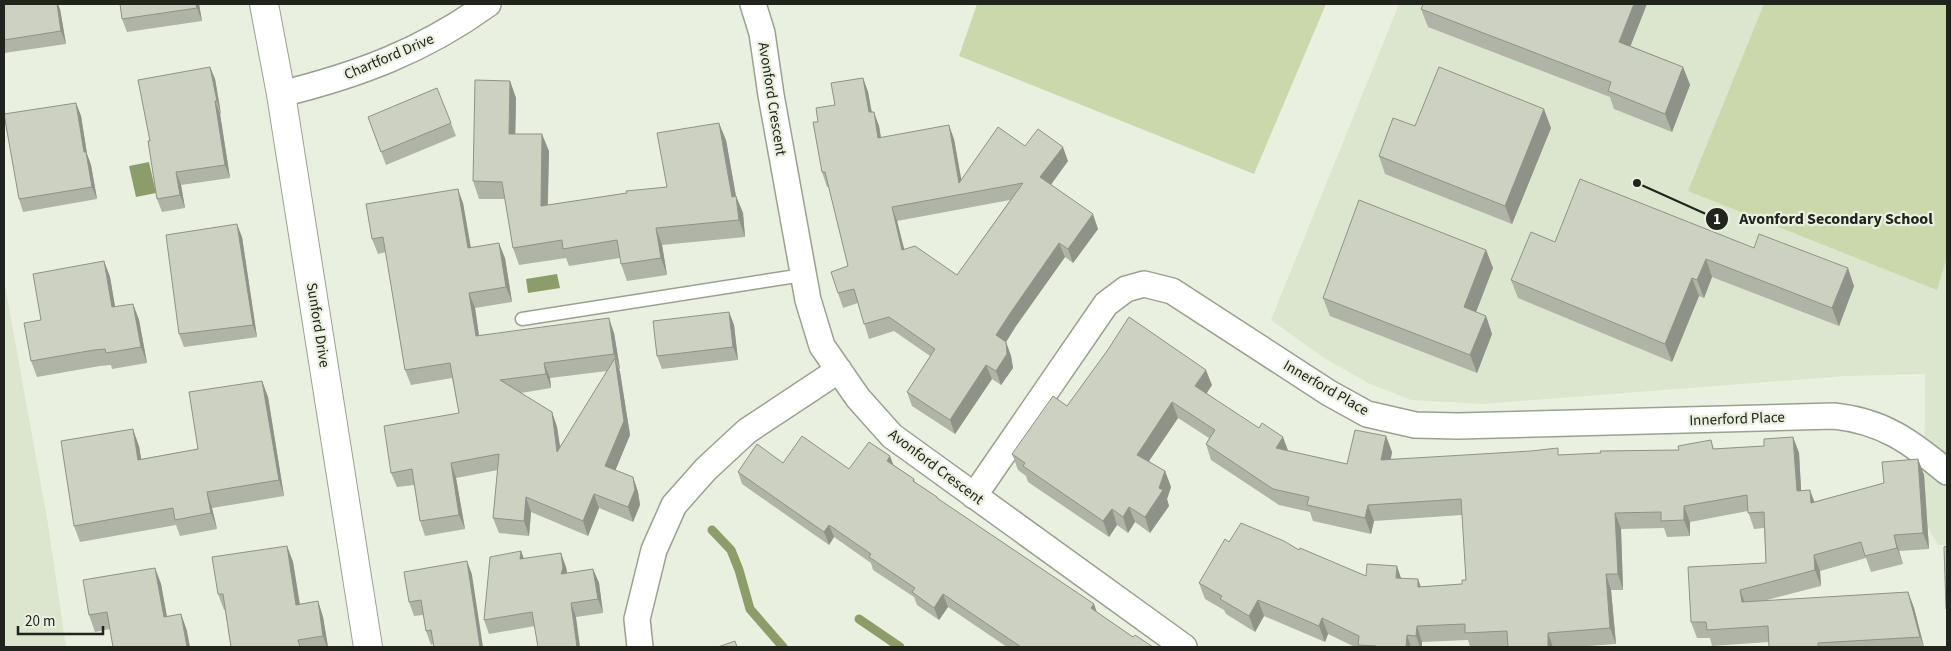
<svg xmlns="http://www.w3.org/2000/svg" width="1951" height="651" viewBox="0 0 1951 651" font-family="'Source Sans 3',sans-serif">
  <style>
    .built { fill: #dce5cd }
    .green { fill: #cad8ac }
    .water { fill: #8d9d69 }
    .lines { fill: none; stroke-linecap: round; stroke-linejoin: round }
    .stream { stroke: #8d9d69; stroke-width: 9 }
    .lane-casing { stroke: #9ba191; stroke-width: 15 }
    .street-casing { stroke: #9ba191; stroke-width: 28 }
    .secondary-casing { stroke: #9ba191; stroke-width: 30 }
    .lane { stroke: #fff; stroke-width: 12 }
    .street { stroke: #fff; stroke-width: 25 }
    .secondary { stroke: #fff; stroke-width: 28 }
    .wall { fill: #afb4a6; fill-rule: evenodd }
    .shaded-wall { fill: #8f9287 }
    .building { fill: #ccd1c1; stroke: #8f9287; fill-rule: evenodd }
    .labels { text-anchor: middle; dominant-baseline: central; stroke-width: 4.5; stroke-linejoin: round; paint-order: stroke }
    .street-label { font-size: 15px; fill: #21231d; stroke: #eaf0df }
    .leader { fill: none; stroke: #21231d; stroke-width: 2 }
    .callout-dot { fill: #21231d; stroke: #eaf0df; stroke-width: 2 }
    .mark-label { font-size: 15px; text-anchor: middle; font-weight: bold; fill: #fff }
    .callout-label { font-size: 16px; text-anchor: middle; font-weight: bold; fill: #21231d; stroke: #eaf0df; stroke-width: 4.5; stroke-linejoin: round; paint-order: stroke }
  </style>
  <rect width="100%" height="100%" fill="#eaf0df"/>
  <path class="built" d="M1399,4H1947V545H1938L1925,522L1924,471L1925,374L1846,376L1482,404L1411,400L1370,384L1324,358L1271,320Z
    M4,280L48,524L66,647H4Z"/>
  <path class="green" d="M977,4H1326L1254,174L959,56Z
    M1764,4H1947V257L1937,290L1688,191Z"/>
  <path class="water" d="M149,162L156,193L136,197L129,166Z
    M557,274L560,288L528,293L526,279Z"/>
  <g class="lines">
    <path class="stream" d="M712,530L731,550L739,570L750,609L783,647
      M859,619L900,647"/>
    <g class="lane-casing">
      <path id="lane" d="M522,319L803,275"/>
    </g>
    <g class="street-casing">
      <path id="street" d="M753,4L762,33L771,95L808,300L822,346L858,398L892,436L1184,647
        M281,94C358,75 423,51 488,4
        M974,496L1106,304L1126,289L1144,284L1172,291L1329,393L1367,414L1415,425L1458,426L1834,416C1883,421 1911,442 1947,472
        M640,647L637,619L654,550L674,505L706,469L747,431L839,370"/>
    </g>
    <g class="secondary-casing">
      <path id="secondary" d="M264,4L281,94L368,647"/>
    </g>
    <use href="#lane" class="lane"/>
    <use href="#street" class="street"/>
    <use href="#secondary" class="secondary"/>
  </g>
  <path class="wall" d="M4,4L60,9L66,44L4,53Z
    M120,4H199L202,21L127,32L122,19Z
    M1421,9L1631,46L1683,67L1690,85L1672,132L1614,109L1610,97L1428,27Z
    M210,67L215,79L221,114H220L230,178L181,185L185,208L162,212L157,199L150,141Z
    M863,78L868,92L872,112L879,126L881,137L954,139L961,180L1025,146L1068,161L1051,185L1098,229L1073,263L1065,257L1016,326L1006,342L1011,356L1013,368L1001,385L992,379L955,434L912,406L907,392L930,356L894,331L869,339L858,303L843,308L838,293L848,266L829,186L827,187L822,172L818,122ZM1010,200L957,275L904,249L897,221Z
    M510,81L516,98L515,134L549,151L548,205L667,187L726,140L736,196L743,213L745,237L662,245L667,275L627,281L621,264L620,258L569,266L566,258L519,265L513,248L505,199H479L473,181Z
    M76,103L81,116L87,154L91,165L97,199L23,212L19,199Z
    M368,117L451,123L456,136L386,165Z
    M1415,126L1551,128L1512,224L1385,174L1379,156Z
    M463,203L471,247L505,258L512,302L475,308L479,335L614,333L620,369H619L620,372L630,435L615,470L633,477L638,492L640,505L633,522L599,508L588,536L531,512L529,536L499,533L493,518L498,470L456,478L465,529L425,536L420,521L414,485L397,487L391,473L459,413L452,378L411,385L405,370L386,252L378,254L372,239ZM607,371L560,447L557,427L552,412L521,393L551,388L550,378Z
    M242,237L257,337L184,347L179,334Z
    M1555,242L1754,248L1854,286L1839,326L1712,277L1704,298L1699,296L1672,362L1518,298L1511,280Z
    M1486,250L1493,268L1476,312L1486,316L1492,334L1477,373L1330,316L1323,298Z
    M104,261L110,277L115,307L133,304L139,320L147,363L112,369L111,365L100,366L37,377L31,361L41,320Z
    M729,312L734,325L738,360L662,369L657,356Z
    M262,381L268,397L284,496L212,508L217,529L180,536L176,525L80,542L74,526L139,446L141,459L198,449Z
    M1212,385L1206,393L1288,451L1347,464L1386,436L1392,452L1391,459L1560,455L1679,450L1711,440L1714,449L1764,446L1793,437L1799,453L1801,490L1814,502L1884,483L1918,459L1924,475L1929,549L1899,551L1903,564L1871,572L1866,558L1820,571L1821,586L1763,601L1908,592L1914,608L1924,647H1769V642L1712,646L1710,638H1697L1691,622L1766,563L1764,528L1754,529L1748,511L1690,522V536L1667,537L1664,528L1621,529L1623,590H1611L1616,644L1575,647H1470L1468,640L1422,642V647H1355L1328,634L1325,642L1264,616L1255,632L1226,614L1224,610L1205,599L1199,583L1229,542L1299,550L1366,576L1401,578L1421,587L1462,584L1466,580L1462,515L1374,521L1371,534L1313,521L1310,512L1279,505L1211,460L1206,444L1209,438L1178,418L1149,461L1165,471L1171,487L1167,499L1169,506L1150,533L1135,522L1128,533L1117,525L1109,537L1028,482L1026,476L1018,470L1012,454L1067,406Z
    M783,463L849,469L894,465L914,479L915,482L937,497L938,499L1094,604L1097,612L1133,637L1153,647H1007L948,607L939,620L917,605L914,597L873,570L871,563L834,537L829,545L742,484L738,472Z
    M287,546L293,562L300,604L318,601L323,617L328,647H231L225,610H224L218,594Z
    M521,551L524,559L566,567L567,573L593,569L599,583L603,613L576,617L535,626L489,634L484,620Z
    M467,561L472,575L433,644L431,645L426,631L423,615L414,616L409,602Z
    M155,568L161,584L167,617L181,614L187,631L110,629L95,632L89,615Z"/>
  <path class="shaded-wall" d="M57,4H58L60,9L66,44L61,31Z
    M196,4H199L202,21L197,8Z
    M1634,4H1647L1625,60L1619,42Z
    M210,67L215,79L221,114L217,101Z
    M1683,67L1690,85L1672,132L1665,114Z
    M863,78L868,92L874,127L869,112Z
    M510,81L516,98L515,151L509,134Z
    M215,101L220,114L230,178L225,165Z
    M76,103L81,116L87,154L91,165L97,199L92,187L84,152Z
    M1544,109L1551,128L1512,224L1505,206Z
    M874,112L879,126L883,152L878,138Z
    M719,123L726,140L738,208L736,196L743,213L745,237L739,220L732,197Z
    M949,125L954,139L964,194L959,183Z
    M542,134L549,151L547,224L541,206Z
    M1063,147L1068,161L1046,191L1040,177Z
    M176,172L181,185L185,208L180,195Z
    M458,189L463,203L473,262L468,248Z
    M892,207L897,221L908,264L902,250Z
    M1093,214L1098,229L1073,263L1068,249Z
    M237,224L242,237L257,337L253,325Z
    M656,228L662,245L667,275L661,258Z
    M499,243L505,258L512,302L506,287Z
    M1059,243L1065,257L1016,326L1001,350L996,335L1011,312Z
    M1486,250L1493,268L1471,325L1464,307Z
    M1706,259L1712,277L1704,298L1697,280Z
    M104,261L110,277L118,324L112,307Z
    M1848,268L1854,286L1839,326L1832,308Z
    M1692,278L1699,296L1672,362L1665,344Z
    M469,293L475,308L481,350L476,336Z
    M133,304L139,320L147,363L141,347Z
    M729,312L734,325L738,360L733,347Z
    M1486,316L1492,334L1477,373L1470,355Z
    M609,318L614,333L620,369L614,354Z
    M1006,342L1011,356L1013,368L1001,385L996,371Z
    M615,358L620,372L630,435L611,481L605,466Z
    M544,363L550,378L551,388L546,374Z
    M986,365L992,379L955,434L950,420Z
    M1206,370L1212,385L1201,402L1195,386Z
    M262,381L268,397L284,496L279,480Z
    M1172,402L1178,418L1143,470L1137,455Z
    M552,412L557,427L563,466L557,452Z
    M133,429L139,446L144,476L138,460Z
    M1386,436L1392,452L1387,476L1381,460Z
    M1283,437L1289,453L1276,448Z
    M1793,437L1799,453L1802,506L1797,491Z
    M890,456L895,469L887,461Z
    M1918,459L1924,475L1929,549L1923,533Z
    M451,463L456,478L465,529L459,515Z
    M1165,471L1171,487L1167,499L1169,506L1150,533L1145,517L1159,488Z
    M633,477L638,492L640,505L633,522L628,507Z
    M1810,490L1816,506L1811,503Z
    M207,492L212,508L217,529L211,513Z
    M594,494L599,508L588,536L583,521Z
    M526,497L531,512L529,536L524,521Z
    M1368,505L1374,521L1371,534L1365,518Z
    M1684,506L1690,522V536L1684,520Z
    M1129,507L1135,522L1128,533L1123,517Z
    M1112,509L1117,525L1109,537L1103,521Z
    M1615,513L1621,529L1623,590L1618,574Z
    M829,525L834,537L829,545L824,532Z
    M1894,535L1899,551L1903,564L1897,548Z
    M287,546L293,562L302,620L296,605Z
    M521,551L526,565L520,559Z
    M561,553L566,567L569,582L561,574Z
    M1814,555L1820,571L1821,586L1815,570Z
    M467,561L472,575L483,647H480Z
    M1397,566L1402,581L1396,578Z
    M155,568L161,584L170,634L164,617Z
    M593,569L599,583L603,613L598,599Z
    M1606,574L1611,590L1616,644L1610,628Z
    M1418,579L1424,595L1418,587Z
    M1740,590L1746,606L1742,602Z
    M1908,592L1914,608L1924,647L1920,637Z
    M943,594L948,607L939,620L934,608Z
    M1258,600L1264,616L1255,632L1249,616Z
    M318,601L323,617L328,647H327L323,636Z
    M571,603L576,617L580,647H577Z
    M1094,604L1098,617L1091,608Z
    M181,614L187,631L190,647H187Z
    M1322,618L1328,634L1325,642L1319,626Z
    M1417,626L1422,642V647H1420L1416,636Z
    M1548,633L1553,647H1548Z
    M1407,635L1411,647H1406Z"/>
  <path class="building" d="M4,4H57L61,31L4,40Z
    M120,4H196L197,8L122,19Z
    M1423,4H1634L1619,42L1683,67L1665,114L1608,91L1611,82L1421,9Z
    M210,67L217,101H215L225,165L176,172L180,195L157,199L148,141H150L138,80Z
    M1439,67L1544,109L1505,206L1379,156L1393,118L1415,126Z
    M863,78L869,112H874L878,138L949,125L959,183L998,127L1025,146L1038,129L1063,147L1040,177L1093,214L1068,249L1059,243L1011,312L996,335L1006,342L1007,354L996,371L986,365L950,420L907,392L935,349L889,317L864,324L854,289L838,293L831,272L848,266L825,172H822L813,122H818L816,108L835,105L831,83ZM1023,183L957,275L915,246L902,250L892,207Z
    M475,80L510,81L509,134H542L541,206L627,193L626,191L667,187L657,133L719,123L732,197L736,196L739,220L656,228L661,258L621,264L617,240L563,249L562,240L513,248L502,182L473,181Z
    M437,88L451,123L381,152L368,117Z
    M76,103L84,152H86L92,187L19,199L4,114Z
    M1580,179L1754,248L1759,234L1848,268L1832,308L1706,259L1697,280L1692,278L1665,344L1511,280L1531,232L1555,242Z
    M458,189L468,248L499,243L506,287L469,293L476,336L609,318L614,354L544,363L546,374L500,380L552,412L557,452L615,358L624,421L605,466L633,477L635,490L628,507L594,494L583,521L526,497L524,521L493,518L499,454L451,463L459,515L420,521L412,469L391,473L384,426L459,413L450,363L405,370L383,237L372,239L366,204Z
    M1359,200L1486,250L1464,307L1486,316L1470,355L1323,298Z
    M237,224L253,325L179,334L166,235Z
    M104,261L112,307L133,304L141,347L106,353L105,349L94,350L31,361L24,323L41,320L33,274Z
    M729,312L733,347L657,356L653,321Z
    M1129,317L1206,370L1195,386L1259,428L1262,423L1283,437L1276,448L1347,464L1355,430L1386,436L1381,460L1531,451L1558,448V455L1601,453L1600,451L1679,450L1678,446L1711,440L1713,449L1764,446V439L1793,437L1797,491L1810,490L1811,503L1884,483L1882,462L1918,459L1923,533L1894,535L1897,548L1865,556L1861,542L1814,555L1815,570L1740,590L1742,602L1908,592L1920,637L1818,643V647H1769L1768,626L1707,630L1706,622H1691L1688,567L1766,563L1764,512L1748,513L1747,495L1684,506V520L1661,521V512L1615,513L1618,574H1606L1610,628L1548,633V647H1508L1507,631L1465,633V624L1417,626L1416,636L1407,635L1406,647H1376V646L1358,645L1359,636L1322,618L1319,626L1258,600L1249,616L1220,599L1222,596L1199,583L1225,539L1229,542L1241,523L1284,541L1299,550L1300,548L1366,576L1367,564L1397,566L1396,578L1418,579V587L1462,584V580H1466L1461,499L1368,505L1365,518L1307,505L1309,497L1273,489L1206,444L1215,430L1172,402L1137,455L1165,471L1159,488L1163,490L1145,517L1129,507L1123,517L1112,509L1103,521L1023,466L1025,463L1012,454L1053,396L1067,406L1107,351Z
    M262,381L279,480L207,492L211,513L175,520L173,508L74,526L61,441L133,429L138,460L198,449L189,392Z
    M802,436L849,469L869,442L890,456L887,461L914,479L913,481L937,497V498L1094,604L1091,608L1133,637L1135,635L1153,647H1021L943,594L934,608L912,592L915,588L869,557L871,554L829,525L824,532L738,472L757,444L783,463Z
    M287,546L296,605L318,601L323,636L298,640L300,647H231L223,594H218L212,557Z
    M1947,546V609H1946L1944,547Z
    M521,551L520,559L561,553L563,568L561,574L593,569L598,599L571,603L577,647H538L532,612L484,620L490,557Z
    M467,561L480,647H434L431,630L426,631L421,600L409,602L404,572Z
    M155,568L164,617L181,614L187,647H113L107,612L89,615L83,580Z
    M735,641L737,647H718Z"/>
  <g class="labels">
    <g class="street-label">
      <text transform="translate(389 57) rotate(-23)">Chartford Drive</text>
      <text transform="translate(772 99) rotate(81)">Avonford Crescent</text>
      <text transform="translate(318 325) rotate(81)">Sunford Drive</text>
      <text transform="translate(1326 388) rotate(30)">Innerford Place</text>
      <text transform="translate(1737 419) rotate(-2)">Innerford Place</text>
      <text transform="translate(936 467) rotate(37)">Avonford Crescent</text>
    </g>
  </g>
  <path class="leader" d="M1637 183L1717 219"/>
  <g class="callout-dot">
    <circle cx="1637" cy="183" r="5"/>
    <circle cx="1717" cy="219" r="12"/>
  </g>
  <g class="mark-label">
    <text x="1717" y="224">1</text>
  </g>
  <g class="callout-label">
    <text x="1836" y="224">Avonford Secondary School</text>
  </g>
  <rect width="1951" height="651" fill="none" stroke="#21231d" stroke-width="10"/>
  <path d="M18 626v8h85v-8" fill="none" stroke="#21231d" stroke-width="2.5"/>
  <text x="25" y="626" font-size="15" fill="#21231d" stroke="#eaf0df" stroke-width="4" paint-order="stroke">20 m</text>
</svg>
